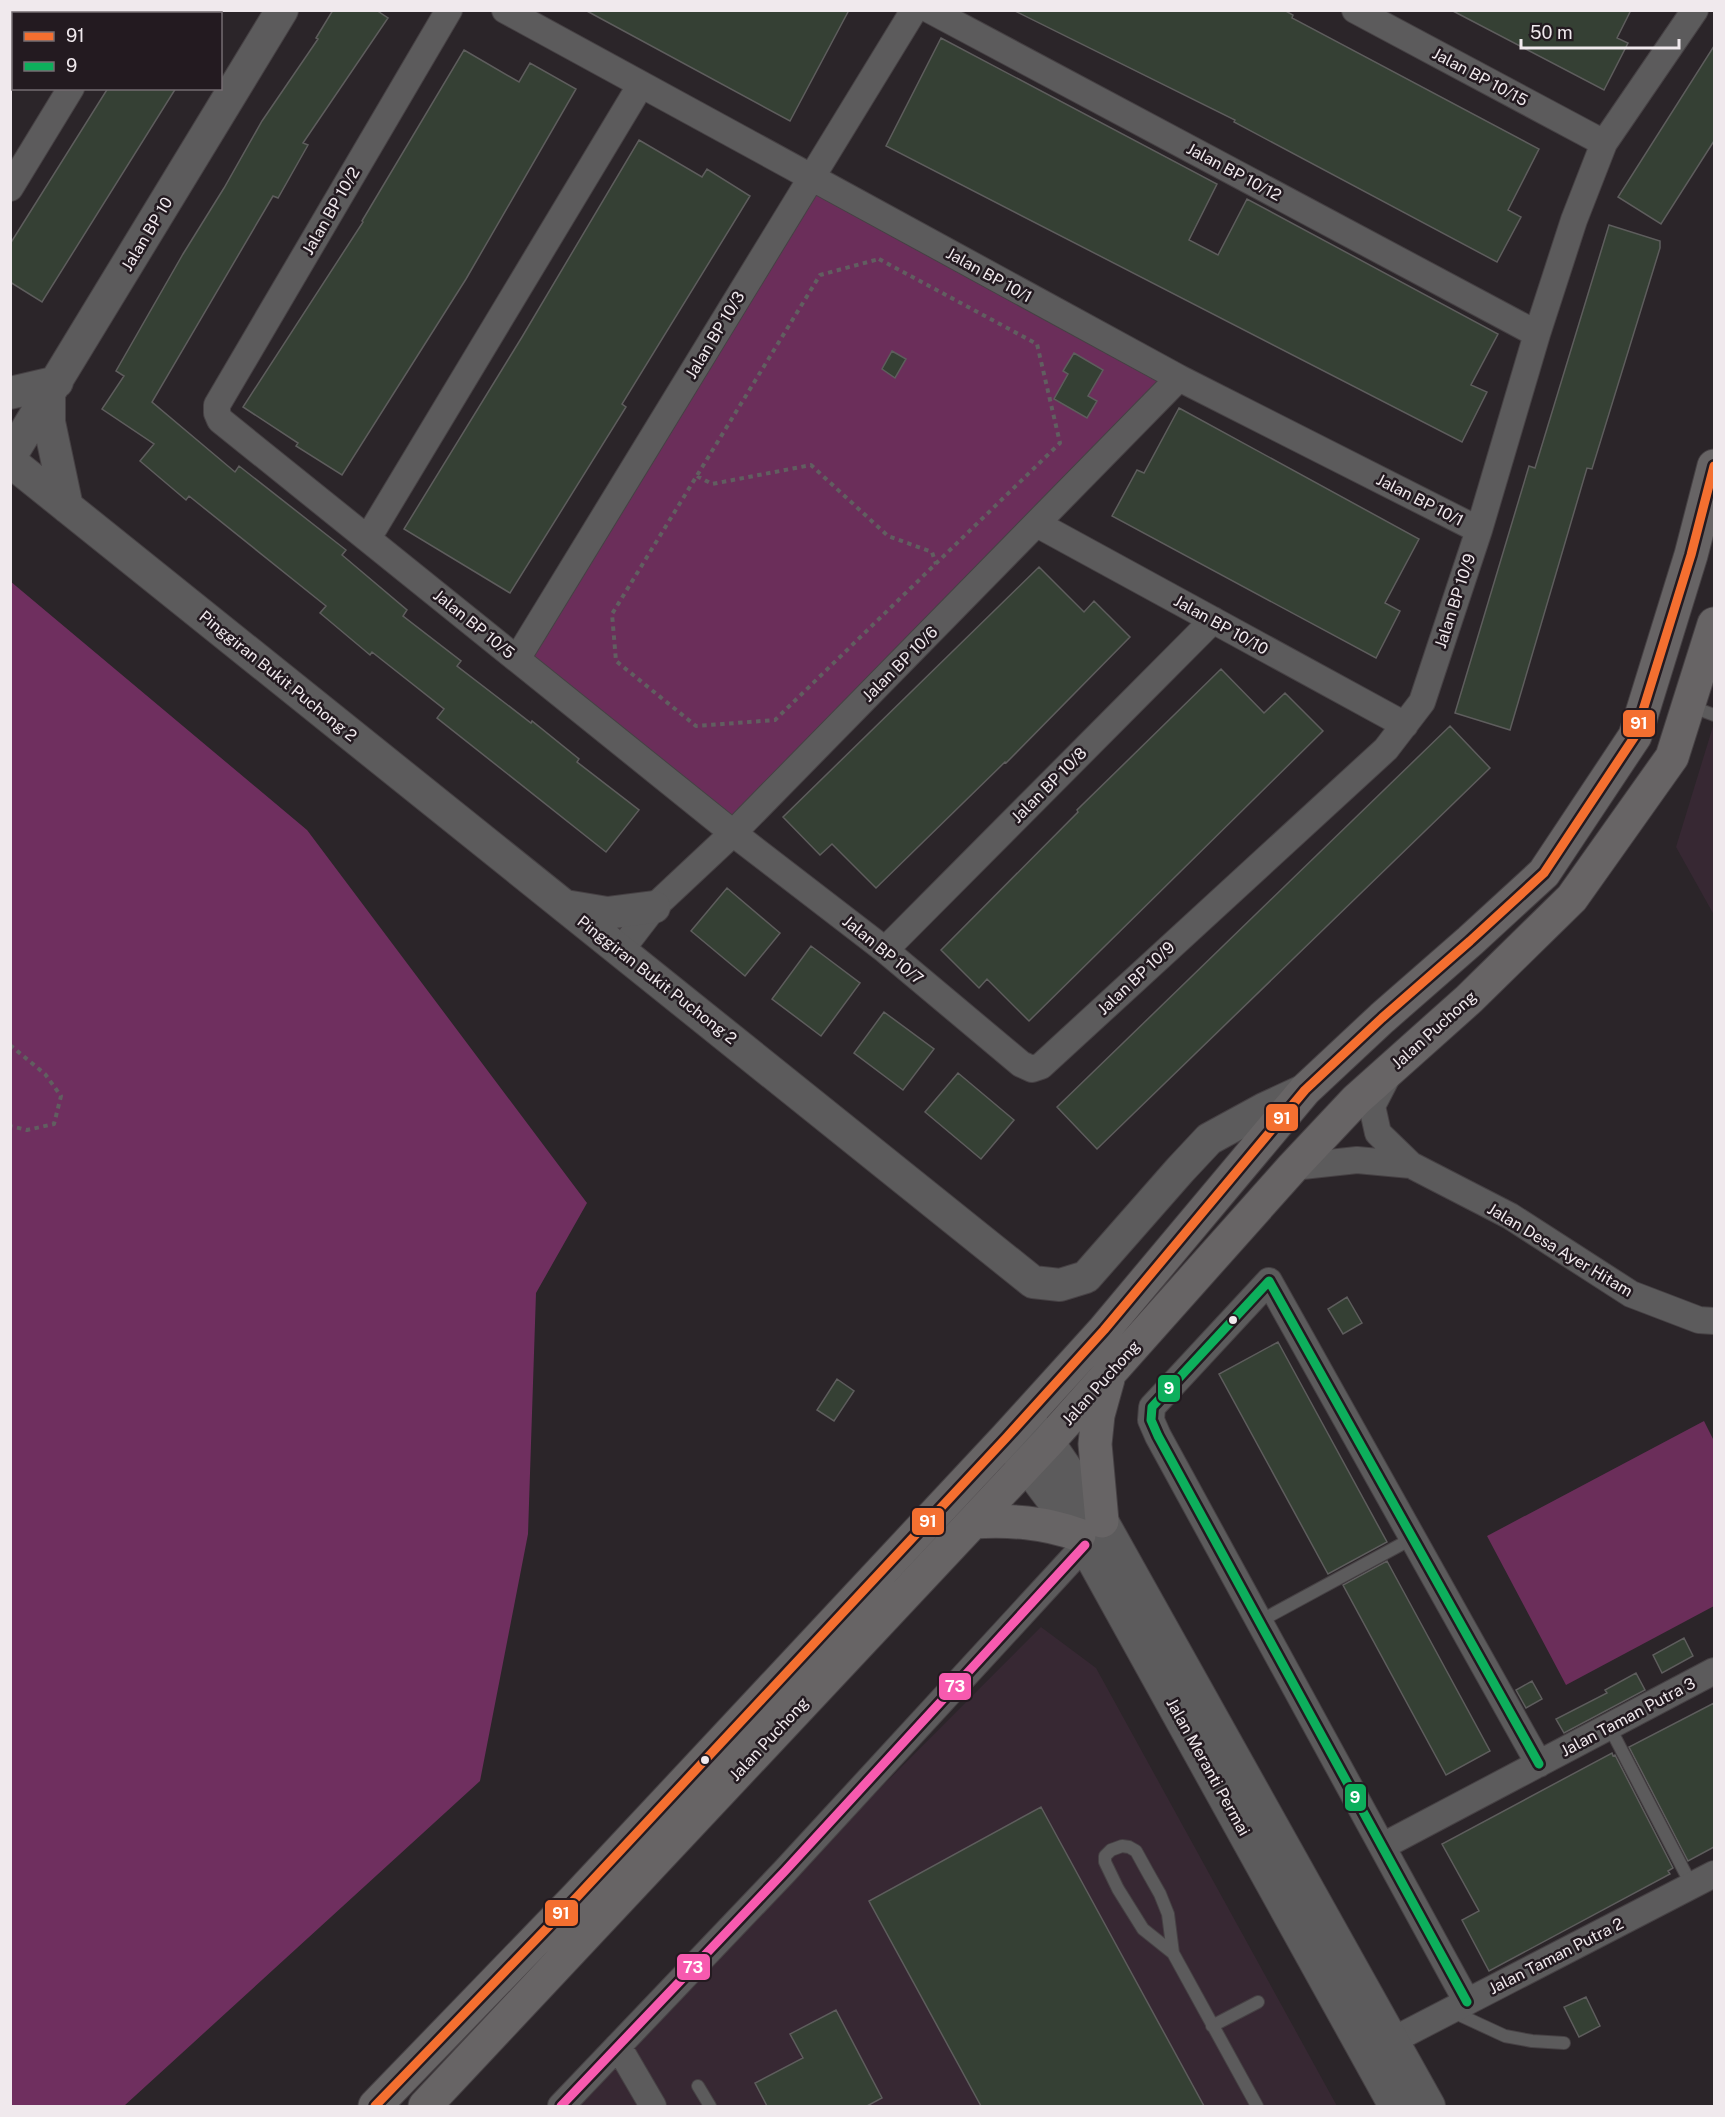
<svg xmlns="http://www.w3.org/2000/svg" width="1725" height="2117" viewBox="0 0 1725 2117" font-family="'Public Sans',sans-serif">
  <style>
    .built { fill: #372833 }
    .green { fill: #6b2e5a }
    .forest { fill: #6f2f5f }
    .building { fill: #354034; stroke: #5e5d5d; stroke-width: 1.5 }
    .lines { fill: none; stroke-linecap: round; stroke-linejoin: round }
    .service-casing { stroke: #464144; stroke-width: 14 }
    .minor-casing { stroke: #464144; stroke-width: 28 }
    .tertiary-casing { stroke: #464144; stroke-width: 34 }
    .primary-casing { stroke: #464144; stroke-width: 35 }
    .path { stroke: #615e60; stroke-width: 4; stroke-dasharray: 4.5 4.5; stroke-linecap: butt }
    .service { stroke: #5c5b5c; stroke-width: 12 }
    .minor { stroke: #5c5b5c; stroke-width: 26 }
    .tertiary { stroke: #5c5b5c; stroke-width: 32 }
    .primary { stroke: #676465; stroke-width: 33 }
    .bus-1-casing { stroke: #231a20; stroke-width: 14 }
    .bus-2-casing { stroke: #231a20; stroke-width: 14 }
    .bus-3-casing { stroke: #231a20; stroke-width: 14 }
    .bus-1 { stroke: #f46f30; stroke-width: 9 }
    .bus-2 { stroke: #0daf5c; stroke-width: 9 }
    .bus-3 { stroke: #f75aaf; stroke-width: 9 }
    .bus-dot { fill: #f0e9ed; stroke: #231a20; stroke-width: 2 }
    .labels { text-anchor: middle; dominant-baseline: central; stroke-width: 5; stroke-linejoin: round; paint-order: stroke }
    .street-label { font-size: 16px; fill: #f0e9ed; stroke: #231a20 }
    .line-badge { stroke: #231a20; stroke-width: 2 }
    .badge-label { font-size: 16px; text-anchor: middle; font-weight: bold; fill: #fff }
  </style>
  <rect width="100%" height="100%" fill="#2b2529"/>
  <path class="built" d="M1714,723V915L1676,847Z
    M1041,1627L1096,1668L1337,2106H563Z"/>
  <path class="green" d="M811,178L1179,378L733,833L517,659Z
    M1704,1421L1714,1441V1606L1566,1685L1487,1536Z"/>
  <path class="forest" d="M10,581L307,830L587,1203L536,1293L528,1534L480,1781L124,2106H11Z"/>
  <path class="building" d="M333,10H376L388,18L303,143L308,145L278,198L273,196L152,402L235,472L239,466L346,550L342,555L407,610L403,616L461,661L457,666L531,723L532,721L579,759L577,762L639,810L606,852L437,718L444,709L372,652L370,655L320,613L326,606L189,496L186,500L140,461L154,444L102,409L124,376L116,371L183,254L224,188L262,121L318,39L316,38Z
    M585,10H849L790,121Z
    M1013,10H1284L1293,15L1292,18L1539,149L1508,210L1521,217L1497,262L1234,122L1235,120Z
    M1451,10H1631L1617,38L1628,43L1604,90Z
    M941,38L1217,184L1189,240L1218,255L1247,199L1498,334L1471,385L1487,392L1462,442L886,146Z
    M1714,46V141L1661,224L1618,197Z
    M464,50L519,82L530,63L576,89L466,279L342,475L296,446L298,443L243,407L363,222L362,221Z
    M108,88H176L42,302L10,282V244Z
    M639,140L702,177L707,169L750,196L622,404L626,407L510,593L404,529L522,337Z
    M1609,225L1660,241V248L1592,469L1587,468L1510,730L1455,713L1529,466L1535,468Z
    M892,351L906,359L895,378L882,369Z
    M1074,353L1103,370L1088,396L1097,401L1087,418L1054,399L1068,374L1063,371Z
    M1179,408L1419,539L1385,603L1400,611L1376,658L1112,516L1137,470L1144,473Z
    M1039,567L1084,612L1094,601L1130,637L1006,763L1005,762L876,888L832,844L820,855L783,817Z
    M1221,669L1264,713L1285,693L1323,731L1029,1021L987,979L979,988L941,950L1078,812L1077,810Z
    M1450,726L1490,768L1097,1149L1057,1107Z
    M727,888L780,933L745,976L691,931Z
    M811,946L860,983L821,1036L772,999Z
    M884,1012L934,1049L903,1090L854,1053Z
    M958,1073L1014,1120L981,1159L925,1112Z
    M1347,1297L1362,1323L1343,1334L1328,1309Z
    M1278,1342L1387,1542L1328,1574L1219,1374Z
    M837,1379L854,1391L834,1421L817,1410Z
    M1387,1561L1490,1751L1446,1775L1343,1585Z
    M1684,1638L1693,1656L1662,1673L1653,1655Z
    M1636,1673L1645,1690L1564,1733L1556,1719L1607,1693L1605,1690Z
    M1532,1681L1542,1699L1526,1708L1516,1690Z
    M1714,1703V1847L1688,1861L1629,1747Z
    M1612,1753L1613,1756L1615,1755L1673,1868L1668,1871L1670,1874L1489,1971L1462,1920L1479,1911L1442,1844Z
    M1041,1807L1204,2106H981L869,1901Z
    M1586,1997L1600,2026L1579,2037L1564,2007Z
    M836,2010L882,2098L867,2106H767L755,2083L803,2058L790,2034Z"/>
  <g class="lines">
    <g class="service-casing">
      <path id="service" d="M1690,706L1714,715
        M1260,1621L1413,1538
        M1609,1726L1692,1886
        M1173,1953L1143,1929L1118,1889L1105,1862V1856L1111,1850L1122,1846L1129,1847L1136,1851L1147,1871L1160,1894L1168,1914L1173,1953L1257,2106
        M1451,2011L1505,2036L1532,2041L1564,2043
        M1212,2026L1258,2002
        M698,2086L710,2106"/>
    </g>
    <g class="minor-casing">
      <path id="minor" d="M449,10L217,405V413L220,420L733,833L885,950L1021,1064L1032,1069L1041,1066L1386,749L1422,702L1479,530L1537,334L1574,220L1604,143L1695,10
        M505,10L1179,378L1479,530
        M930,10L1537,334
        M1355,10L1604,143
        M116,14L117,10
        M10,188L71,88
        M1037,524L1405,725
        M368,538L640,86
        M517,659L914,10
        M621,950L654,907L733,833L1179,378
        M885,950L1213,620
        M1411,1165L1510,1216L1631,1294L1699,1320L1714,1321
        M1293,1167L1357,1160L1411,1165L1378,1133L1372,1106L1387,1077
        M1383,1846L1714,1671
        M1467,2002L1158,1436L1151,1420L1152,1407L1269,1281L1539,1764
        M618,2046L653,2106
        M1376,2049L1714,1874
        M561,2106L785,1871L1085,1545"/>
    </g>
    <g class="tertiary-casing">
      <path id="tertiary" d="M10,393L57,382
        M49,395V422L67,507
        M10,457L282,10
        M10,461L1033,1282L1060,1285L1086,1277L1180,1170L1209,1139L1264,1109L1305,1090
        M565,906L607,913L654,907
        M1031,1424L1048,1442L1102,1521L1429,2106
        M1010,1443L1079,1535L1395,2106"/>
    </g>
    <g class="primary-casing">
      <path id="primary" d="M1102,1521L1095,1444L1098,1415L1108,1379
        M973,1522C1010,1520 1044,1522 1079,1535
        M375,2106L577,1897L1006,1438L1104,1330L1305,1090L1382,1018L1470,941L1544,873L1635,736L1691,555L1714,466
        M425,2106L1048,1442L1293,1167L1356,1100L1469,999L1572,898L1672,757L1714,624"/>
    </g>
    <path class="path" d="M879,259L1037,344L1060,443L775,720L696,726L616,661L612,614L820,275Z
      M697,476L712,484L811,465L888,536L932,552L936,564
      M10,1045L45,1074L61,1096L54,1124L27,1130L10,1126"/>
    <use href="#service" class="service"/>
    <use href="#minor" class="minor"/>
    <use href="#tertiary" class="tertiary"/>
    <use href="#primary" class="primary"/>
    <g class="bus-1-casing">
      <path id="bus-1" d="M375,2106L577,1897L1006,1438L1104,1330L1305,1090L1382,1018L1470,941L1544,873L1635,736L1691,555L1714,466"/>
    </g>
    <g class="bus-2-casing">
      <path id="bus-2" d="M1467,2002L1158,1436L1151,1420L1152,1407L1269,1281L1539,1764"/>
    </g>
    <g class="bus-3-casing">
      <path id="bus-3" d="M561,2106L785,1871L1085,1545"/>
    </g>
    <use href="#bus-1" class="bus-1"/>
    <use href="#bus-2" class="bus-2"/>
    <use href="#bus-3" class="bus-3"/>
  </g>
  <g class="bus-dot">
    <circle cx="1233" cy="1320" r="5"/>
    <circle cx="705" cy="1760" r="5"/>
  </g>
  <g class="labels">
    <g class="street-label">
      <text transform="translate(1480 77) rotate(28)">Jalan BP 10/15</text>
      <text transform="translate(1234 172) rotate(28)">Jalan BP 10/12</text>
      <text transform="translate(331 211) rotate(-60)">Jalan BP 10/2</text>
      <text transform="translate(147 234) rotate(-59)">Jalan BP 10</text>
      <text transform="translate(989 275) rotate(29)">Jalan BP 10/1</text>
      <text transform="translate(715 335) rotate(-59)">Jalan BP 10/3</text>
      <text transform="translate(1420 500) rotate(27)">Jalan BP 10/1</text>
      <text transform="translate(1455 601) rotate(-72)">Jalan BP 10/9</text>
      <text transform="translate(474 624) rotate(39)">Jalan BP 10/5</text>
      <text transform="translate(1221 625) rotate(29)">Jalan BP 10/10</text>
      <text transform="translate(900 664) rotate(-45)">Jalan BP 10/6</text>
      <text transform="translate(278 676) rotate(39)">Pinggiran Bukit Puchong 2</text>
      <text transform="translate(1049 785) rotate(-45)">Jalan BP 10/8</text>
      <text transform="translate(883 950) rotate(39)">Jalan BP 10/7</text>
      <text transform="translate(1136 978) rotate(-43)">Jalan BP 10/9</text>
      <text transform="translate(657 980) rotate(38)">Pinggiran Bukit Puchong 2</text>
      <text transform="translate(1434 1030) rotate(-42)">Jalan Puchong</text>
      <text transform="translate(1560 1250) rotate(31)">Jalan Desa Ayer Hitam</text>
      <text transform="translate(1101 1383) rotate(-48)">Jalan Puchong</text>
      <text transform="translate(1628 1717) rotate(-28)">Jalan Taman Putra 3</text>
      <text transform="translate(769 1739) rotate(-47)">Jalan Puchong</text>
      <text transform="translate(1208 1767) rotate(61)">Jalan Meranti Permai</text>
      <text transform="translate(1556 1956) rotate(-27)">Jalan Taman Putra 2</text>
    </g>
  </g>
  <g class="line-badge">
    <rect x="1622" y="709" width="34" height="29" rx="6" fill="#f46f30"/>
    <rect x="1265" y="1103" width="34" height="29" rx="6" fill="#f46f30"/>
    <rect x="1157" y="1374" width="24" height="29" rx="6" fill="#0daf5c"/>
    <rect x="911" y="1507" width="34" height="29" rx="6" fill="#f46f30"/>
    <rect x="938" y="1672" width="34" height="29" rx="6" fill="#f75aaf"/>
    <rect x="1344" y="1783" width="23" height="29" rx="6" fill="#0daf5c"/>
    <rect x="544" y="1899" width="35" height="28" rx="6" fill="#f46f30"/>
    <rect x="676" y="1953" width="35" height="28" rx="6" fill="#f75aaf"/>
  </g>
  <g class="badge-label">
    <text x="1639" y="729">91</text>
    <text x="1282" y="1124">91</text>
    <text x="1169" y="1394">9</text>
    <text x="928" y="1527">91</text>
    <text x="955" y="1692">73</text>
    <text x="1355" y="1803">9</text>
    <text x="561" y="1919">91</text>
    <text x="693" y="1973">73</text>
  </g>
  <rect width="1725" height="2117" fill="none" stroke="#f0e9ed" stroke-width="24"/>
  <rect x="12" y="12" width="210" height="78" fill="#231a20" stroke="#756d72" stroke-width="1.5"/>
  <rect x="24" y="32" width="30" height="9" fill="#f46f30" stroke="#756d72" stroke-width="1.5"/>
  <text x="66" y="42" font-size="18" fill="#f0e9ed">91</text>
  <rect x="24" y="62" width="30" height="9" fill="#0daf5c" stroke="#756d72" stroke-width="1.5"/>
  <text x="66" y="72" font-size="18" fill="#f0e9ed">9</text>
  <path d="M1521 39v9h158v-9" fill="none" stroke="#f0e9ed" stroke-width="3"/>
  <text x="1530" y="39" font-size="18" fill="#f0e9ed" stroke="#231a20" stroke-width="4.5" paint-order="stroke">50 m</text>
</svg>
